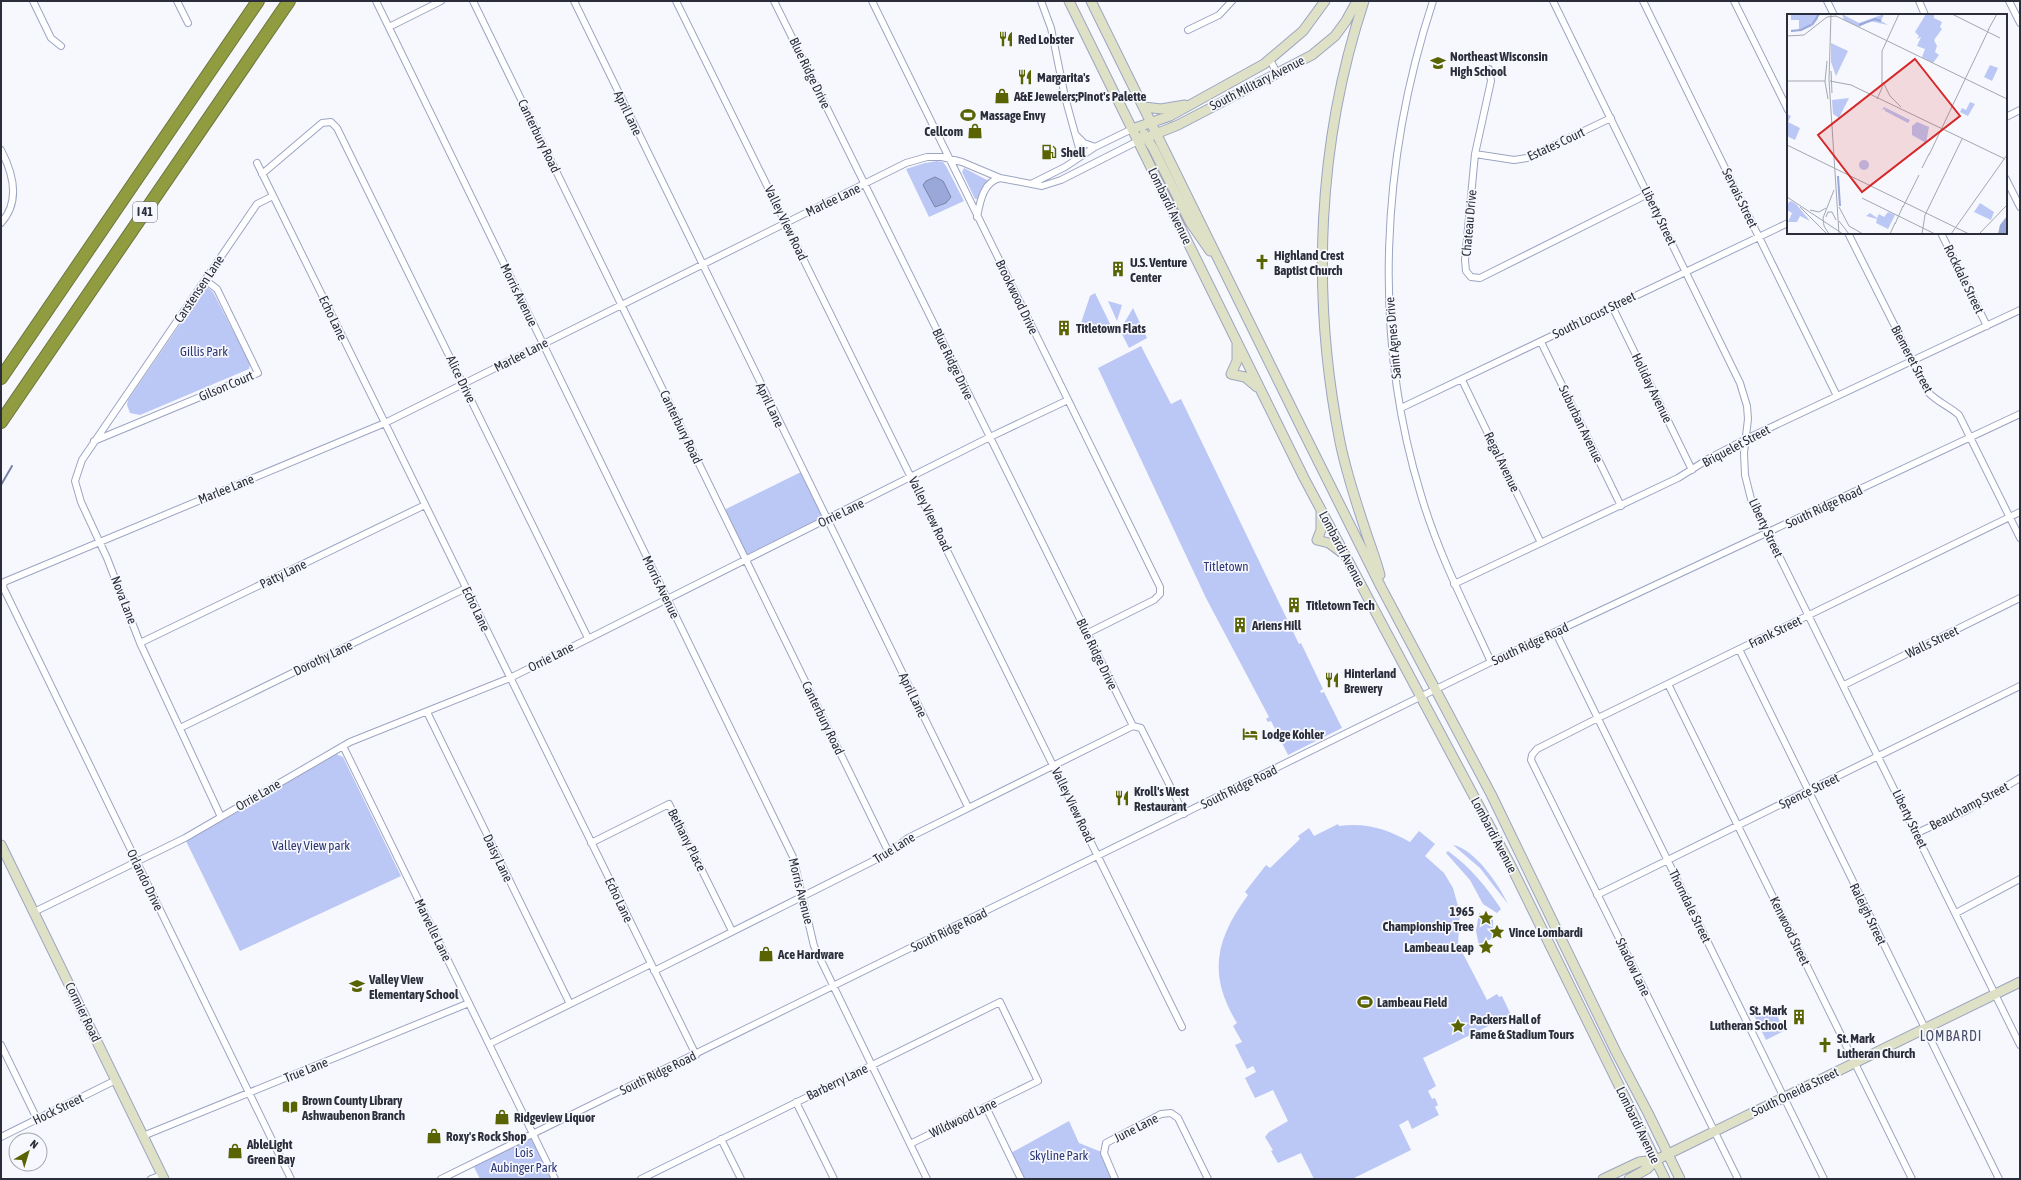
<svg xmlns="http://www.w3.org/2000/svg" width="2021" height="1180" viewBox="0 0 2021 1180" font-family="'Asap Condensed',sans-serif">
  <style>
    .green { fill: #bbc7f5 }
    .water { fill: #9aa7d9; stroke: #7983a9 }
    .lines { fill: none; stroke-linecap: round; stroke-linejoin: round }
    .stream { stroke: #7983a9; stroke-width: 2 }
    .street-casing { stroke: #9ca4c2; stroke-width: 8 }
    .secondary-casing { stroke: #9ca4c2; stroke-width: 11 }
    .highway-casing { stroke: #6d763d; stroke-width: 14 }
    .street { stroke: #fff; stroke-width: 6 }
    .secondary { stroke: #dee1c5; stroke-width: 9 }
    .highway { stroke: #909c3f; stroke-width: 12 }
    .labels { text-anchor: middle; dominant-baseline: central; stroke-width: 3.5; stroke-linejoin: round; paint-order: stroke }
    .shield { fill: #f6f8fe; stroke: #686b75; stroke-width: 1 }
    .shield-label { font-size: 12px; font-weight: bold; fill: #2b2e3a }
    .poi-label { font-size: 13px; font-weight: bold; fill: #2b2e3a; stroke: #f6f8fe; text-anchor: start }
    .street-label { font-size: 13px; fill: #2b2e3a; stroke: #f6f8fe }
    .park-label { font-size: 13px; fill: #2e3875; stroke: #f6f8fe }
    .neighbourhood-label { font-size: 14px; letter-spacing: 1px; fill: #484f69; stroke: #f6f8fe }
    .inset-river { fill: none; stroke: #9aa7d9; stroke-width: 2 }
    .inset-road { fill: none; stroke: #a5a7b0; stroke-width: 1 }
    .view { fill: #d62828; fill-opacity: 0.15; stroke: #d62828; stroke-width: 2 }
    .inset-edge { fill: none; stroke: #2b2e3a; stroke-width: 2 }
  </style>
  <rect width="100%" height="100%" fill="#f6f8fe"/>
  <path class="green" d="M937,161L943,162L946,166L964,201L929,217L906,169L925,163Z
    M964,168L987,180L978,199H975L962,172Z
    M207,287L213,292L250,364L249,369L140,415L130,413L127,405L128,400L205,288Z
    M1095,293L1114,332L1092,324L1087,327L1081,323L1090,296Z
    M1108,301L1122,305L1117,321Z
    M1133,308L1147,338L1129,348L1120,330Z
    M1141,346L1171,404L1181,399L1299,644L1301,643L1323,689L1320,691L1321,693L1324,692L1342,728L1288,755L1271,721L1268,722L1266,719L1269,717L1206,598L1098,368Z
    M803,471L827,520L745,560L722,511Z
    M336,754L343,757L401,876L240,951L186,841Z
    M1338,824L1339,826C1366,822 1387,829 1410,842L1419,831L1435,844L1425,856L1444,873L1453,888L1460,913L1458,944L1487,1000L1497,994L1499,997L1502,996L1511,1015L1423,1058L1436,1086L1428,1091L1432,1099L1435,1098L1438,1105L1435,1107L1439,1115L1412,1129L1408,1120L1399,1125L1411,1150L1352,1179H1314L1301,1153L1278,1163L1271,1151L1273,1150L1265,1137L1269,1132L1288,1121L1273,1090L1255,1098L1245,1078L1256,1072L1253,1066L1247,1069L1235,1045L1242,1042L1233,1026L1237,1023C1207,974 1216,939 1248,895L1245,892L1266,865L1270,868L1300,839L1298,836L1309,828L1314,836Z
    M1453,845C1475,849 1499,885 1508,904L1480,868Z
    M1448,851C1470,867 1486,886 1501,909L1497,913L1483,904L1470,880L1446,853Z
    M1479,913L1493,920V938L1479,945L1476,931Z
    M1773,1006L1784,1031L1766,1040L1754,1015Z
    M1069,1121L1079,1143L1104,1153L1115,1179H1021L1009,1154Z
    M534,1134L555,1179H480L472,1163Z"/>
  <path class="water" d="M935,177L943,181L951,197L946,203L935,207L923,185L926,181Z"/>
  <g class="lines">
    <path class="stream" d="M1,485L12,466"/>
    <g class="street-casing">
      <path id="street" d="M33,1L51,38L61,46
        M177,1L188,23
        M376,1L793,857L814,946L927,1179
        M473,1L889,853
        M574,1L968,807
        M676,1L1182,1027
        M774,1L1133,726
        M872,1L1160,587V594L1154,600L1086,634
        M1041,1L1051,28L1065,97L1079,148L1075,160
        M1433,1C1381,159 1372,335 1421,495C1438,553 1466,607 1491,662
        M1553,1L1740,383L1747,406L1748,419L1744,453L1745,475L1751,499L2020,1045
        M1643,1L1837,396
        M1734,1L1788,110
        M1827,1L1834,15
        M1919,1L1925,15
        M2009,1L2020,23
        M389,27L441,1
        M1188,30L1219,15L1232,1
        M1270,60L1277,73
        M1489,69L1491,81L1475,154L1465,260L1466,271L1471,277L1480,278L1648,194
        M2006,117L2020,110
        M1077,136L1084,143L1095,147
        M1,150C13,173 21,201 1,223
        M1475,154L1514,160L1527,158L1611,118
        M257,163L696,1055
        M262,174L322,123L331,122L337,128L588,638
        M2006,179L2020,207
        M1033,183L1065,167L1095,147L1132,129
        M977,217C980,202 983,182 1000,178
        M1848,233L1928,392C1937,402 1949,406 1959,415L2020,538
        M1941,233L1987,326
        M1612,306L1692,470
        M1541,342L1621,506
        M1462,380L1541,543
        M1401,408L1788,223
        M94,441L258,373L217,289L205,280
        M1454,584L1678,478L1710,458L1746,439L2020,310
        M1556,633L1824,1179
        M140,643L425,505
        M1739,649L1999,1179
        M1668,684L1912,1179
        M1844,685L2020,598
        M427,712L570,1004
        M180,728L466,588
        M343,746L555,1179
        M221,817L140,643L107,558L81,502L75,481L82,460L257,204L273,196
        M1917,833L1967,810L2020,778
        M591,843L669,804L732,931
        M1597,895L2020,686
        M34,912L185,838L350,742L510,678L990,437L1068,400
        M1956,913L2020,879
        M654,971L889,853L908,838L1133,726L1141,728L1184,814
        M489,1044L651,964
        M1,1045L37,1119
        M796,1102L834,1179
        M986,1107L1021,1179
        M143,1136L469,1003
        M1,1137L116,1080
        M721,1139L741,1179
        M151,1179L162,1175
        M291,1179L3,587L4,582L385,423L906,163L927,157H942L962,162L1000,178L1042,186L1061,180L1138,141
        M441,1179L1491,662L2020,414
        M641,1179L1000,1002L1038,1081L910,1144
        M1115,1179L1104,1153L1106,1143L1161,1114L1171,1113L1178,1118L1208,1179
        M1738,1179L1531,760L1532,755L1537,749L1598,718L2020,512"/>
    </g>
    <g class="secondary-casing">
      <path id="secondary" d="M1069,1L1304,478L1509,862L1665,1179
        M1091,1L1301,427L1381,587L1491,794L1616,1052L1648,1113L1680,1179
        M1364,1C1317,143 1311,296 1340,442C1346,471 1355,499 1364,526C1369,542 1376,559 1380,575
        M1144,107L1161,109L1185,105
        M1132,129L1170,116L1264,64L1303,31L1325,1
        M1144,134L1153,148L1190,222L1210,251
        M1138,141L1178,125L1312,55L1335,36L1346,21L1357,1
        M1237,345V361L1231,374L1245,377L1257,387
        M1321,513V530L1317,540L1329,543L1341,552
        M1,845L164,1179
        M1603,1179L1639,1162L1656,1160L2020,982
        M1629,1179L1647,1169L1656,1160"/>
    </g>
    <g class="highway-casing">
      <path id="highway" d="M1,378L258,1
        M1,422L289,1"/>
    </g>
    <use href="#street" class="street"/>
    <use href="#secondary" class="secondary"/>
    <use href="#highway" class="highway"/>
  </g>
  <defs>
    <g id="restaurant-bare" transform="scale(1.2)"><path d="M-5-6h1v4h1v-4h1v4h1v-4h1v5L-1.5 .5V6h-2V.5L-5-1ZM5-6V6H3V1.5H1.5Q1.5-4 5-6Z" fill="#5a6302" stroke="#f6f8fe" stroke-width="2.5" paint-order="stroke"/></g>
    <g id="school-bare" transform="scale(1.2)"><path d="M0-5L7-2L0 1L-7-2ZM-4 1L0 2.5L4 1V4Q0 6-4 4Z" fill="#5a6302" stroke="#f6f8fe" stroke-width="2.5" paint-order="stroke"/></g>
    <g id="shop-bare" transform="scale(1.2)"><path d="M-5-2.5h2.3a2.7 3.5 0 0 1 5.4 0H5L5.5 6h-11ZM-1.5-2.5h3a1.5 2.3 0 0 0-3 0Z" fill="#5a6302" stroke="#f6f8fe" stroke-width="2.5" paint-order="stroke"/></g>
    <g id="stadium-bare" transform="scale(1.2)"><path d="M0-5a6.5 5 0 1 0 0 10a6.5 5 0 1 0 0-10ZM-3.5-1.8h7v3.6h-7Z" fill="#5a6302" stroke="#f6f8fe" stroke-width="2.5" paint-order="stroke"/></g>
    <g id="fuel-bare" transform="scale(1.2)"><path d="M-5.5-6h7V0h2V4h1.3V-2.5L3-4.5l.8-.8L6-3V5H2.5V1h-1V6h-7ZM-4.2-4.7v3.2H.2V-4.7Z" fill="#5a6302" stroke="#f6f8fe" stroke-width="2.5" paint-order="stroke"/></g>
    <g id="church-bare" transform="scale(1.2)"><path d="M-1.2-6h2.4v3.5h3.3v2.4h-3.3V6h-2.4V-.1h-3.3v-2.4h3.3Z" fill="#5a6302" stroke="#f6f8fe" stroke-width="2.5" paint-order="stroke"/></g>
    <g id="building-bare" transform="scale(1.2)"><path d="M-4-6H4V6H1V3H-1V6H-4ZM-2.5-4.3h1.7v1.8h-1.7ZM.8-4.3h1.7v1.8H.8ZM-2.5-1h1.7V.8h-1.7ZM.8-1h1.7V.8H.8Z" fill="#5a6302" stroke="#f6f8fe" stroke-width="2.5" paint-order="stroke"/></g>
    <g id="hotel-bare" transform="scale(1.2)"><path d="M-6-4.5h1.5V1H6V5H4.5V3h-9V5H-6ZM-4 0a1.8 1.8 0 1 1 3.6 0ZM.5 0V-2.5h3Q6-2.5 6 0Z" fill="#5a6302" stroke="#f6f8fe" stroke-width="2.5" paint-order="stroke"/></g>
    <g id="sight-bare" transform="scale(1.2)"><path d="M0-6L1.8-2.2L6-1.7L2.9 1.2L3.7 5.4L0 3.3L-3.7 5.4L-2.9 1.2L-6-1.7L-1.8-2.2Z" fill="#5a6302" stroke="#f6f8fe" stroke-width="2.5" paint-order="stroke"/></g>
    <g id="library-bare" transform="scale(1.2)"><path d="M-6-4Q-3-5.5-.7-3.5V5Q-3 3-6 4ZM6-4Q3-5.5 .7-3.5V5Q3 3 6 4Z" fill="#5a6302" stroke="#f6f8fe" stroke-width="2.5" paint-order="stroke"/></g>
  </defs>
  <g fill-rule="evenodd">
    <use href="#restaurant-bare" x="1006" y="39"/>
    <use href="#school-bare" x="1438" y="63"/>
    <use href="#restaurant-bare" x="1025" y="77"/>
    <use href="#shop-bare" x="1002" y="96"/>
    <use href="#stadium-bare" x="968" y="115"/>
    <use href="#shop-bare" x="975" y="131"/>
    <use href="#fuel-bare" x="1049" y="152"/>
    <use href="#church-bare" x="1262" y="262"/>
    <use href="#building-bare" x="1118" y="269"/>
    <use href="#building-bare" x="1064" y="328"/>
    <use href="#building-bare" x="1294" y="605"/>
    <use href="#building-bare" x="1240" y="625"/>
    <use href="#restaurant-bare" x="1332" y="680"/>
    <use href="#hotel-bare" x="1250" y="734"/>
    <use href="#restaurant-bare" x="1122" y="798"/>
    <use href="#sight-bare" x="1486" y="918"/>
    <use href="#sight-bare" x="1497" y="932"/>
    <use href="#sight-bare" x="1486" y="947"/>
    <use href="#shop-bare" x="766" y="954"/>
    <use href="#school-bare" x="357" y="986"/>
    <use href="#stadium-bare" x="1365" y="1002"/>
    <use href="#building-bare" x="1799" y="1017"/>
    <use href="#sight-bare" x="1458" y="1026"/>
    <use href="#church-bare" x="1825" y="1045"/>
    <use href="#library-bare" x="290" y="1107"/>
    <use href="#shop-bare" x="502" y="1117"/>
    <use href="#shop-bare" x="434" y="1136"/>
    <use href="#shop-bare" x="235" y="1151"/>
  </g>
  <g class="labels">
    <rect class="shield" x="133" y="202" width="24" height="20" rx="3"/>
    <g class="shield-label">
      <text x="145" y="212">I 41</text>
    </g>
    <g class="poi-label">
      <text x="1018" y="39">Red Lobster</text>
      <text x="1450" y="56">Northeast Wisconsin<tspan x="1450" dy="15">High School</tspan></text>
      <text x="1037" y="77">Margarita's</text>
      <text x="1014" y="96">A&amp;E Jewelers;Pinot's Palette</text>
      <text x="980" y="115">Massage Envy</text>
      <text x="963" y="131" text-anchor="end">Cellcom</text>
      <text x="1061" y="152">Shell</text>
      <text x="1274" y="255">Highland Crest<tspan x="1274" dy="15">Baptist Church</tspan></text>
      <text x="1130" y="262">U.S. Venture<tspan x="1130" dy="15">Center</tspan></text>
      <text x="1076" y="328">Titletown Flats</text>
      <text x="1306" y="605">Titletown Tech</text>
      <text x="1252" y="625">Ariens Hill</text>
      <text x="1344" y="673">Hinterland<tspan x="1344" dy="15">Brewery</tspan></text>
      <text x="1262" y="734">Lodge Kohler</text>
      <text x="1134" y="791">Kroll's West<tspan x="1134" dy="15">Restaurant</tspan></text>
      <text x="1474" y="911" text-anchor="end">1965<tspan x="1474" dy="15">Championship Tree</tspan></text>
      <text x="1509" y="932">Vince Lombardi</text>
      <text x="1474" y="947" text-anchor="end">Lambeau Leap</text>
      <text x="778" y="954">Ace Hardware</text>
      <text x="369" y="979">Valley View<tspan x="369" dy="15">Elementary School</tspan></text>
      <text x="1377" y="1002">Lambeau Field</text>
      <text x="1787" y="1010" text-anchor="end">St. Mark<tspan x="1787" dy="15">Lutheran School</tspan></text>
      <text x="1470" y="1019">Packers Hall of<tspan x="1470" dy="15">Fame &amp; Stadium Tours</tspan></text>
      <text x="1837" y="1038">St. Mark<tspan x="1837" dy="15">Lutheran Church</tspan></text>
      <text x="302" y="1100">Brown County Library<tspan x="302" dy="15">Ashwaubenon Branch</tspan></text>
      <text x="514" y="1117">Ridgeview Liquor</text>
      <text x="446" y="1136">Roxy's Rock Shop</text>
      <text x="247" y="1144">AbleLight<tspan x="247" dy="15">Green Bay</tspan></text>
    </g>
    <g class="street-label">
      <text transform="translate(810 73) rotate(64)">Blue Ridge Drive</text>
      <text transform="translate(1257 83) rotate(-27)">South Military Avenue</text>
      <text transform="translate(628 113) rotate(64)">April Lane</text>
      <text transform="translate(539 136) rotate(64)">Canterbury Road</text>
      <text transform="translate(1556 144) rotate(-25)">Estates Court</text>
      <text transform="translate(1740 198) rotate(64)">Servais Street</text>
      <text transform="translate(833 200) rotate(-26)">Marlee Lane</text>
      <text transform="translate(1170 206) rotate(64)">Lombardi Avenue</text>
      <text transform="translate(1659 216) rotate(64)">Liberty Street</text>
      <text transform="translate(786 223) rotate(64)">Valley View Road</text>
      <text transform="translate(1469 223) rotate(-85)">Chateau Drive</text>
      <text transform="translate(1964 279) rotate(64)">Rockdale Street</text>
      <text transform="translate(199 289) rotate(-56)">Carstensen Lane</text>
      <text transform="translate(519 295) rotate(64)">Morris Avenue</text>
      <text transform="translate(1017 297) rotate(64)">Brookwood Drive</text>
      <text transform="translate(1594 315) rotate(-26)">South Locust Street</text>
      <text transform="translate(333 318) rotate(64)">Echo Lane</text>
      <text transform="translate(1393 338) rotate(-95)">Saint Agnes Drive</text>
      <text transform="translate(521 355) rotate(-27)">Marlee Lane</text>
      <text transform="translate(1912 359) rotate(62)">Biemeret Street</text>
      <text transform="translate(953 364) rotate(64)">Blue Ridge Drive</text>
      <text transform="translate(461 379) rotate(64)">Alice Drive</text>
      <text transform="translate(226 386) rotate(-23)">Gilson Court</text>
      <text transform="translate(1652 388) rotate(64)">Holiday Avenue</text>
      <text transform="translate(770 405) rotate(64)">April Lane</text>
      <text transform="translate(1581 424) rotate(64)">Suburban Avenue</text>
      <text transform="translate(681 427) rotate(64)">Canterbury Road</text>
      <text transform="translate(1736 446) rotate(-28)">Briquelet Street</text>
      <text transform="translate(1502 462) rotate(64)">Regal Avenue</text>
      <text transform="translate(226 489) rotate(-22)">Marlee Lane</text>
      <text transform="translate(1824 507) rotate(-25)">South Ridge Road</text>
      <text transform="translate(841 513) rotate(-26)">Orrie Lane</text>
      <text transform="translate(930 514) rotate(64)">Valley View Road</text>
      <text transform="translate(1766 528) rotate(65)">Liberty Street</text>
      <text transform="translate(1342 549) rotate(62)">Lombardi Avenue</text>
      <text transform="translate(283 574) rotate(-26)">Patty Lane</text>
      <text transform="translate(661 587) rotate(64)">Morris Avenue</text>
      <text transform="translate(124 600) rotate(69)">Nova Lane</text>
      <text transform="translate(476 609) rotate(64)">Echo Lane</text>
      <text transform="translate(1775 632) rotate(-26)">Frank Street</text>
      <text transform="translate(1932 642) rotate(-26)">Walls Street</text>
      <text transform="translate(1530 644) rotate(-25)">South Ridge Road</text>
      <text transform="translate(1097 654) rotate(64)">Blue Ridge Drive</text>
      <text transform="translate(551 657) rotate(-27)">Orrie Lane</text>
      <text transform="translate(323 658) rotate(-26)">Dorothy Lane</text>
      <text transform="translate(913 695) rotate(64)">April Lane</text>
      <text transform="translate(823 718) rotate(64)">Canterbury Road</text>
      <text transform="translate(1239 787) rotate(-26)">South Ridge Road</text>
      <text transform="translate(1809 791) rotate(-26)">Spence Street</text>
      <text transform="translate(258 795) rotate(-30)">Orrie Lane</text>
      <text transform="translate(1073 805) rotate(64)">Valley View Road</text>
      <text transform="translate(1969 806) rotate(-28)">Beauchamp Street</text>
      <text transform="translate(1910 819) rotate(64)">Liberty Street</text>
      <text transform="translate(1494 835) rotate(62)">Lombardi Avenue</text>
      <text transform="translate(687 840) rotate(63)">Bethany Place</text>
      <text transform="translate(894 848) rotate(-32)">True Lane</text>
      <text transform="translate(498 858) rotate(64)">Daisy Lane</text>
      <text transform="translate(145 880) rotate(64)">Orlando Drive</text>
      <text transform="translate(801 891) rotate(76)">Morris Avenue</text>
      <text transform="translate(619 900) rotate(64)">Echo Lane</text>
      <text transform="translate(1690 906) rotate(64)">Thorndale Street</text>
      <text transform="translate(1868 914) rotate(64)">Raleigh Street</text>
      <text transform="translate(433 930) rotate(64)">Marvelle Lane</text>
      <text transform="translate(949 930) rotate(-26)">South Ridge Road</text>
      <text transform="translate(1790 931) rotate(64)">Kenwood Street</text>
      <text transform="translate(1633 967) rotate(64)">Shadow Lane</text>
      <text transform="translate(83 1012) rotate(64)">Cormier Road</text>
      <text transform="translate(306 1070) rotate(-22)">True Lane</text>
      <text transform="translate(658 1073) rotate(-26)">South Ridge Road</text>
      <text transform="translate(837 1082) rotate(-26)">Barberry Lane</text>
      <text transform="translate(1795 1092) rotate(-26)">South Oneida Street</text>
      <text transform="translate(58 1109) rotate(-26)">Hock Street</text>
      <text transform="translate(963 1118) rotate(-26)">Wildwood Lane</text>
      <text transform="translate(1638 1125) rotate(64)">Lombardi Avenue</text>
      <text transform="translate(1136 1128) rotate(-27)">June Lane</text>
    </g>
    <g class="park-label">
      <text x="204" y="351">Gillis Park</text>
      <text x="1226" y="566">Titletown</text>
      <text x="311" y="845">Valley View park</text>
      <text x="524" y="1152">Lois<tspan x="524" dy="15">Aubinger Park</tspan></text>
      <text x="1059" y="1155">Skyline Park</text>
    </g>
    <g class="neighbourhood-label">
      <text x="1951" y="1036">LOMBARDI</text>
    </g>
  </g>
  <g transform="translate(1787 14)">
    <rect width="220" height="220" fill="#f6f8fe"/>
    <path d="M4,0H31V5L25,12L12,16V6H4ZM55,0L72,9L97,0L94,7L101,11L83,7L72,13L57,6ZM139,0H147V4L155,8L153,13L155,15L147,26L150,32L148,38L152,41L146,49L135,43L138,35L130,32L134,23L130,25L132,22L128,18ZM44,29L61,37L49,62L44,48ZM203,51L211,54L205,67L197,63ZM62,84L52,104L46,100L45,86ZM183,88L188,90L181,102L173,98L175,94L179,96ZM97,93L123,106L121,109L98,97V95L95,96ZM0,100L4,102L1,108L13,114L8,126L0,122ZM130,108L142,113L139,129L125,121V112ZM72 151a5 5 0 1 1 10 0a5 5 0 1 1-10 0ZM4,187L9,190L23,207L13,202L10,208H1L5,199L0,196V190ZM193,189L207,198L204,206L187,198ZM101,198L108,201L101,215L89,209L90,205L79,202L83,199L90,204L92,200L97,203Z" fill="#bbc7f5"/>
    <path d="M220,202V220H211L213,211Z" fill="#9aa7d9"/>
    <path class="inset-river" d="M25,11L32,0M72,11L88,5L94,7M4,17L14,16L24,11M51,162L53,192"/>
    <path class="inset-road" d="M44,0L42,66L52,220M165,0L213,24M201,16L210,0M0,22L17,21L40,3L49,2L220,85M40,47L38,68L41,85M44,57L45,79M0,67H38M43,67L64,71L218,145M96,68L103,82L114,93M90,85L95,74V37L112,0M0,131L182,220M142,141L202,15M135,154L142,140M0,183L56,220M75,184L148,220M13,193L39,219M52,193L62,212L76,220M116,193L132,161M23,196L32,198L39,194M39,203L41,198H45L49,206M52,207L62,220M108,210L116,192M42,220L37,212L36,204L47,176M103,220L108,209M135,220L138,201L175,125M164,220L220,141M192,220L220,191"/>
    <path class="view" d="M128,45L173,102L75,178L31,121Z"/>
    <rect width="220" height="220" class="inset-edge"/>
  </g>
  <rect width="2021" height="1180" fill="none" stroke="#2b2e3a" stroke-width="4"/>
  <g transform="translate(28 1152) rotate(38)"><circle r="19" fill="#f6f8fe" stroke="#a5a7b0"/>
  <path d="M0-3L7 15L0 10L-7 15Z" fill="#5a6302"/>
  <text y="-6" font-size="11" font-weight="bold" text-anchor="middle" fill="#2b2e3a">N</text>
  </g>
</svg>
